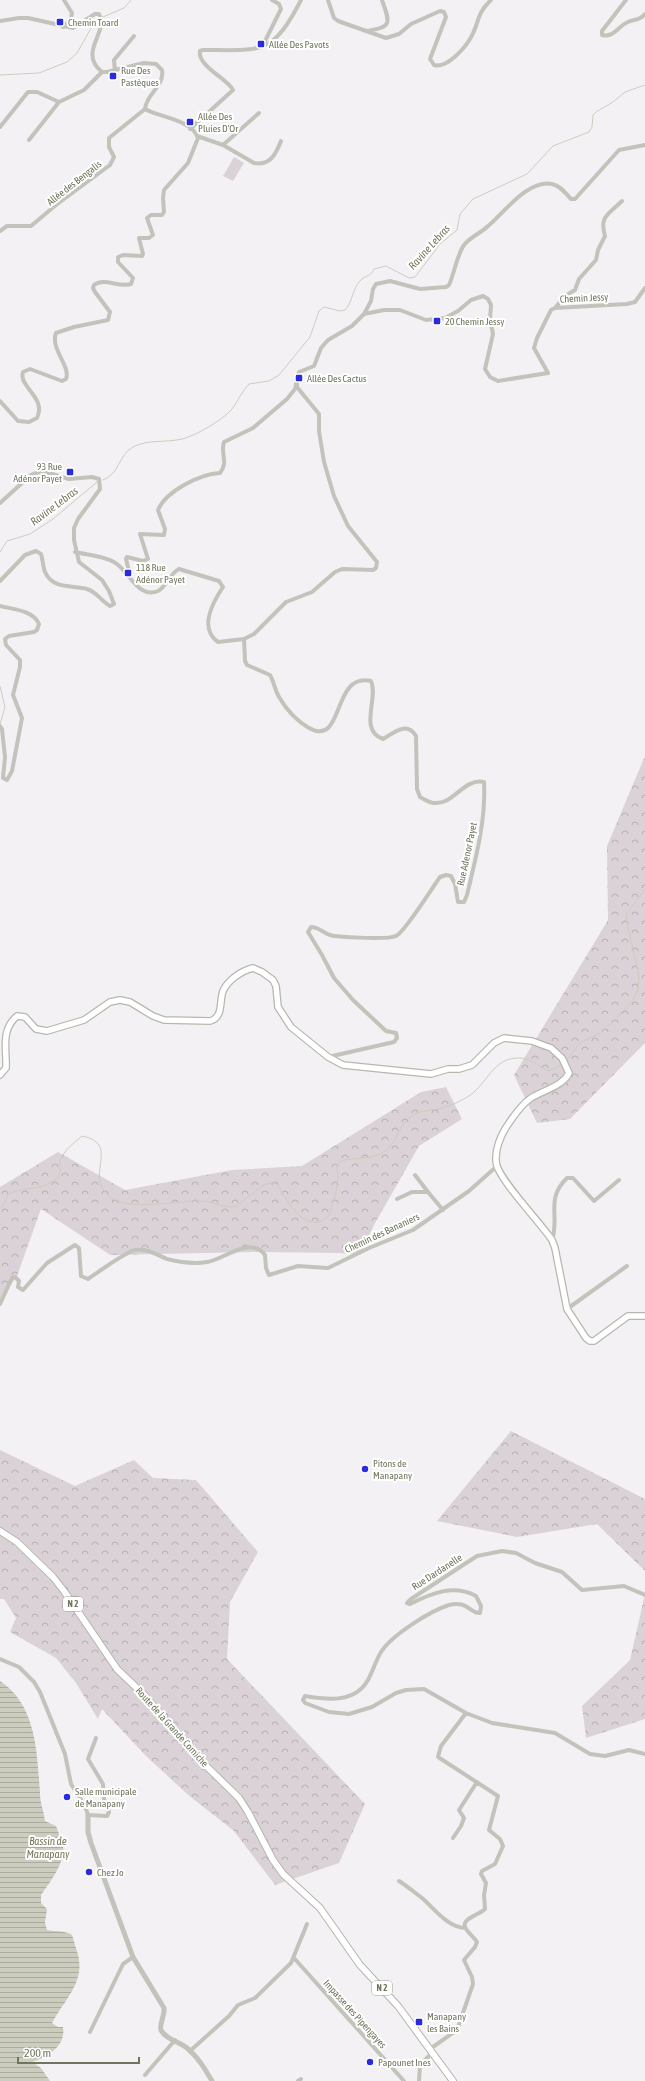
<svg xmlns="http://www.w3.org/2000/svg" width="645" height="2081" viewBox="0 0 645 2081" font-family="'Asap Condensed',sans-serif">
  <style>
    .forest { fill: url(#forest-crowns) }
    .garden { fill: #dbd2d8 }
    .water { fill: url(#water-rules) }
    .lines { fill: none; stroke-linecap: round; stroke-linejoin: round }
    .stream { stroke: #cccdbf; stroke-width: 1 }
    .secondary-casing { stroke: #b6b8ae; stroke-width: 8 }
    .primary-casing { stroke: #b4b6ad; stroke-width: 8 }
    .minor { stroke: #c2c3bb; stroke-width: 4 }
    .tertiary { stroke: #c2c3bb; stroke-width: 5 }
    .secondary { stroke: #fff; stroke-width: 5.5 }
    .primary { stroke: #fff; stroke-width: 6 }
    .poi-dot { fill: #2b2adc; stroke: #fff; stroke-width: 1.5 }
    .labels { text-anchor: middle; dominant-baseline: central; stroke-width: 4; stroke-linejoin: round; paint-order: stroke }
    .shield { fill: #fff; stroke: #9b9f8e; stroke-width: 1 }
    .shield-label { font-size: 9px; font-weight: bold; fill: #70765d }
    .poi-label { font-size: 10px; fill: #70765d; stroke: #fff; text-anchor: start }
    .street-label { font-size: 10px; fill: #70765d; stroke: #fff }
    .water-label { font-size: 11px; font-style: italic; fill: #76775b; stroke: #fff }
  </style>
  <defs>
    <pattern id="forest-crowns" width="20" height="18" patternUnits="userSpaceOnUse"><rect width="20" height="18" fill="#dbd2d8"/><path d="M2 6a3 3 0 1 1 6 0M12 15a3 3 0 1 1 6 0" fill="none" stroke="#b6afb2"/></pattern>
    <pattern id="water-rules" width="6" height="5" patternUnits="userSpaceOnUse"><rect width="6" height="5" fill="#cccdbf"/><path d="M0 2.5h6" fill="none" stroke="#aaab9e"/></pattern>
  </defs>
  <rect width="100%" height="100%" fill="#f4f1f5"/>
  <path class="forest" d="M645,756V1043L570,1119L537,1123L514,1075L608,920L607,846Z
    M446,1087L462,1119L419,1146L374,1225L360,1255L339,1253L259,1252L110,1255L41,1209L17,1276L0,1300V1187L58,1152L125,1190L232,1170L302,1166L421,1092Z
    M511,1431L645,1499V1571L597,1524L517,1537L437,1521Z
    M0,1450L75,1486L134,1460L153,1478L196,1480L258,1552L230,1602L227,1659L365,1804L339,1863L275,1885L234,1831L187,1794L146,1756L102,1709L98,1719L76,1683L56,1658L10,1632L16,1618L4,1599H0Z
    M645,1594V1719L586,1738L582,1706L630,1660Z"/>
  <path class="garden" d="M234,157L244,163L233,181L223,176Z"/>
  <path class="water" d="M0,1681C37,1705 37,1754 40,1793C40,1803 44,1812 45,1821L56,1826C58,1832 62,1840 63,1847C66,1861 49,1884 41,1895V1903L47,1909L45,1923L47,1930C57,1932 60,1930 71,1934C74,1938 74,1943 76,1948C88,1980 66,1997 52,2023L58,2027H63C66,2046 48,2057 32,2062L41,2068L50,2081H0Z"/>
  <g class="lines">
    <path class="stream" d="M103,17L124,8L131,0
      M0,75L39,73L67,62L77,53L90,30L99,20
      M103,480C120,474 118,455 133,447C148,439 166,443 182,439C195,436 223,420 232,409C238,401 242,391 249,384L269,381L279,375L310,337L319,311L324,307L340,311L345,310C353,302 352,289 360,281C365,275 371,277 374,269L386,266L409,278L415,277L440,244L457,230L460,214L473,199L527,174L553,146L589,132L592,127L593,115L596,112L613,102L625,92L645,85
      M0,552L7,541L30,534L53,519L97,482
      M0,686L5,707L0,724
      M567,1060L580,1043L600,1033L610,1025L633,1000L638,989L639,977L626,918L627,913L645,889
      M0,1208L4,1204L8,1194C23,1187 47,1190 58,1177C62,1172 59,1167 60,1161C63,1151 74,1143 82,1136C87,1137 93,1139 96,1142C109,1151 92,1177 104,1191C123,1215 174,1200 200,1201C212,1201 223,1208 235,1207L265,1184L276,1183C286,1197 298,1226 320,1222L329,1216L336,1192L338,1177L337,1166L341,1161C354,1157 369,1160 382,1153C396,1146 398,1126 410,1117C419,1110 428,1111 438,1109C448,1107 461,1101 469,1096C487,1084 493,1058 518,1058C529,1057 539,1067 549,1071L563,1064"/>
    <g class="secondary-casing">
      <path id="secondary" d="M0,1075L6,1068C7,1049 0,1031 17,1016L25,1017L36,1029L47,1031L84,1020L110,1002L120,1000L130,1002L153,1016L164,1020L210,1021C224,1017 219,1001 223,991C228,980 241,971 253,968L262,972L273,980L276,986L278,1007L291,1027L328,1057L343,1065L431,1074L448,1069H459L472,1065L494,1043L504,1038L532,1041L551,1048L562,1058L569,1073C563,1086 542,1091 531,1098C522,1104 515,1114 509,1123C501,1134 493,1152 497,1166C503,1184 539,1221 552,1240L555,1248L567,1309L586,1338L590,1341H594L628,1316H645"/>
    </g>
    <g class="primary-casing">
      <path id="primary" d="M0,1531L17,1542L53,1577L64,1591L117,1669L144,1695L199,1759L239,1798L248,1812L273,1860L283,1874L320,1908L360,1965L398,2006L453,2081"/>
    </g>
    <path class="minor" d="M328,0L334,18L338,21L386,38L399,34L411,24L440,11L444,12L446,17L430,59L434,65C446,69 464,49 470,39C480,23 475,15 491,0
      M626,0L602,31V35C614,38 618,26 628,22C634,19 640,21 645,14
      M0,21L19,18H28L73,28L95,14H99C110,31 77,52 102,72H107L144,63L156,64L162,70C165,86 146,94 145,109C158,117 193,120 198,138L188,163L164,190L163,198L164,212L162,215H151L147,218L153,235L149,238H139L143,254L142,256L123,255L118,257V262L133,278L131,284C119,288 104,277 94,285L93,288L95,292L110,312L108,320L74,327L56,333C50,349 71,366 66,379L62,381L30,369L23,372C18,387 47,397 37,418L29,422L18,421L0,401
      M63,27L71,19L72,13L64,0
      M366,31C393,27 390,23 382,0
      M265,45V41L281,9L279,4L272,0
      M115,71L114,60L134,36
      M0,127L28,92H37L59,102
      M190,129L233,90C228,79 197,66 200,51L203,50C262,50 272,56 301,0
      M197,136L223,145L254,163C270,166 276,154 281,141
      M29,140L59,102L84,90L102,72
      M223,145L259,113
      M0,231L7,226H31L56,205L110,165L114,157L109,147V138L145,109
      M555,308L565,296L575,290L579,279L596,260L598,250L605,236C599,216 609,214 622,201
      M364,314L371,301L373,289L376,284L390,281L420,289L446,287L449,285C454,274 457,255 464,245C470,237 481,233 488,226C504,213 528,179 552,184C561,186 565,193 571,199H575L619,150L645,145
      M0,503L31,475L42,471L69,479L92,477L99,479L100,489L78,519L74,528V540L79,562L102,580L109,591L114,604L110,606C101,601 97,592 87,589C73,585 53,590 45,572C43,567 43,560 41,554L36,551L25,555L0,581
      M75,552C88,555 103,556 114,562C128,569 138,600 158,591C166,587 170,573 179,569L219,581L223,587C213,602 198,628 218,642L244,639L254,634L286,602L312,592L335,572L342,569L373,570L376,568L377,562L348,526L334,496L324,462L319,431V414L297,387V384
      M127,575L129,571L126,559L127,557L143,561L148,559L140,534L164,535L165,529L158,510C166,491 200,474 220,473C229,462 220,454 224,442L253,428L287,399L295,389L299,372L314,366L321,348L328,340L352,326L364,314L384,310H400L426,320L445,318L458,311L471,300L483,296L488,299L491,305L490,319L493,334L485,369L490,377L498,381L548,373L534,348L537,338L551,310L555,308L627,304L635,302L645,288
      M0,606C12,609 33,610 39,624L37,630L34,632L9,636L5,639L6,645L20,660V667L13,695L22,718L12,771L7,780L3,778L5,757L2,729L0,726
      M244,639L245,661L247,665L270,675C274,682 275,690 279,697C286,709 297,721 309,728C345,748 331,672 371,681C379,698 358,730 383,739C395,732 407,721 416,736L417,789L420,797C424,799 430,803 434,803C454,805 463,778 484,782C486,821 476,857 467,895L464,902H458L455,884L451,876L446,875L440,877C432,888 405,932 396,936C387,940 345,937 334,936C325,935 320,927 311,927L308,932L322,955L334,978L353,1000L386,1031L396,1033L397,1038L394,1042L328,1057
      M415,1175L428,1192
      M397,1199L412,1192H428L443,1210
      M552,1240C560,1217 545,1199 567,1178H573L594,1201L619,1180
      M0,1304L12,1278L15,1277L19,1281L18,1287L23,1290L47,1263L75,1245L79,1248L81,1276L88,1279C97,1273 127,1251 135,1250C147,1248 157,1255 167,1259C179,1262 195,1264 207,1262C223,1260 251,1235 265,1255L266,1268L269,1275L298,1266L328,1268L369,1248L413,1230L469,1191L497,1166
      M567,1309L627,1266
      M645,1595L624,1586L582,1590L562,1572L535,1563L516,1553L502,1551L477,1556L411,1599L407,1603L410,1604C432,1593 453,1584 476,1596L481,1606L480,1613C470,1614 468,1600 449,1605C430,1611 392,1635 381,1652C376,1660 373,1671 368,1680C355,1703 328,1700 305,1696L303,1700L305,1703L329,1712L349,1714L372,1707L396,1693L406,1690L424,1689L466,1713L492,1723L555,1733L590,1754L605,1756L629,1750L645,1754
      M0,1659L19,1667L34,1682L40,1692L65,1754L71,1784L85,1806L88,1815L107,1816L109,1812L104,1799L103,1784L88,1759L96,1738
      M453,1838L461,1826L464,1818L459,1810L477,1782
      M399,1881C407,1886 414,1892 422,1898C434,1908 447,1927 465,1928
      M294,1958L404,2081
      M90,2032L123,1964L133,1957
      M430,2049L457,2030L473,1984L472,1977L464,1960L475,1947L477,1942C474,1937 467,1932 465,1927C462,1918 481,1914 485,1909L484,1895L486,1883L481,1874L482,1871L495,1864L503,1846L500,1839L489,1830L498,1796L438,1757L441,1746L466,1713
      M190,2051L229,2016L238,2005L255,1998L291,1963L307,1924
      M145,2075L175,2040
      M298,2081L301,2079
      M419,2081L420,2065L432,2053"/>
    <path class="tertiary" d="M88,1815V1832L91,1843L133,1957L164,2008C165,2016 159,2024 161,2030C165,2039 180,2042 187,2048C198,2057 205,2069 212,2081"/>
    <use href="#secondary" class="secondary"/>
    <use href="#primary" class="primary"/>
  </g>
  <g class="poi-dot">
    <rect x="56" y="18" width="8" height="8" rx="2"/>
    <rect x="257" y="40" width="8" height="8" rx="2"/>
    <rect x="109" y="72" width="8" height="8" rx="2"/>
    <rect x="186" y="118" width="8" height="8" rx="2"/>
    <rect x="433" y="317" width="8" height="8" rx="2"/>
    <rect x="295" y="374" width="8" height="8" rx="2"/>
    <rect x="66" y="468" width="8" height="8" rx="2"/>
    <rect x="124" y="569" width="8" height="8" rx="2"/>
    <circle cx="365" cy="1469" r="4"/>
    <circle cx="67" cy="1797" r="4"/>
    <circle cx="89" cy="1872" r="4"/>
    <rect x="415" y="2018" width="8" height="8" rx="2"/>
    <circle cx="370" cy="2062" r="4"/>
  </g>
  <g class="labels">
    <g class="shield">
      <rect x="63" y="1597" width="20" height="14" rx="3"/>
      <rect x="372" y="1981" width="20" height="14" rx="3"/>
    </g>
    <g class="shield-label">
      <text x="73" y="1604">N 2</text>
      <text x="382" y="1988">N 2</text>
    </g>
    <g class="poi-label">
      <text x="68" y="22">Chemin Toard</text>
      <text x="269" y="44">Allée Des Pavots</text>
      <text x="121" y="70">Rue Des<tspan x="121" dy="12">Pastèques</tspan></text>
      <text x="198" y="116">Allée Des<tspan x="198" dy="12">Pluies D'Or</tspan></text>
      <text x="445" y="321">20 Chemin Jessy</text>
      <text x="307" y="378">Allée Des Cactus</text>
      <text x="62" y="466" text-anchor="end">93 Rue<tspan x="62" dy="12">Adénor Payet</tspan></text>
      <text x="136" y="567">118 Rue<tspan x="136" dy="12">Adénor Payet</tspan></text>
      <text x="373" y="1463">Pitons de<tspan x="373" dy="12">Manapany</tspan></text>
      <text x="75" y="1791">Salle municipale<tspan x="75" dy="12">de Manapany</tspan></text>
      <text x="97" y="1872">Chez Jo</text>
      <text x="427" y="2016">Manapany<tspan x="427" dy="12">les Bains</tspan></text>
      <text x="378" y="2062">Papounet Ines</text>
    </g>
    <g class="street-label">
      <text transform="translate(74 183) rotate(-38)">Allée des Bengalis</text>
      <text transform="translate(584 298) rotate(-3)">Chemin Jessy</text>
      <text transform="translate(467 854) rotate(-78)">Rue Adenor Payet</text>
      <text transform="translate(382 1233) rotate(-25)">Chemin des Bananiers</text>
      <text transform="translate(437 1572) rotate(-33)">Rue Dardanelle</text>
      <text transform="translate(172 1727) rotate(48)">Route de la Grande Corniche</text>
      <text transform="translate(355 2014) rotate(48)">Impasse des Pipengayes</text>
    </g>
    <g class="water-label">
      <text transform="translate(429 247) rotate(-48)">Ravine Lebras</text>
      <text transform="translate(54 506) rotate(-37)">Ravine Lebras</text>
      <text x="48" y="1841">Bassin de<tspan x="48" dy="13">Manapany</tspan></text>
    </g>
  </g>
  <path d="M18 2057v6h121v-6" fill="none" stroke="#70765d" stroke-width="2"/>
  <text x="24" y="2057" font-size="12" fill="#70765d" stroke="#ffffff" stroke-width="3" paint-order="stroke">200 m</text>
</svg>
